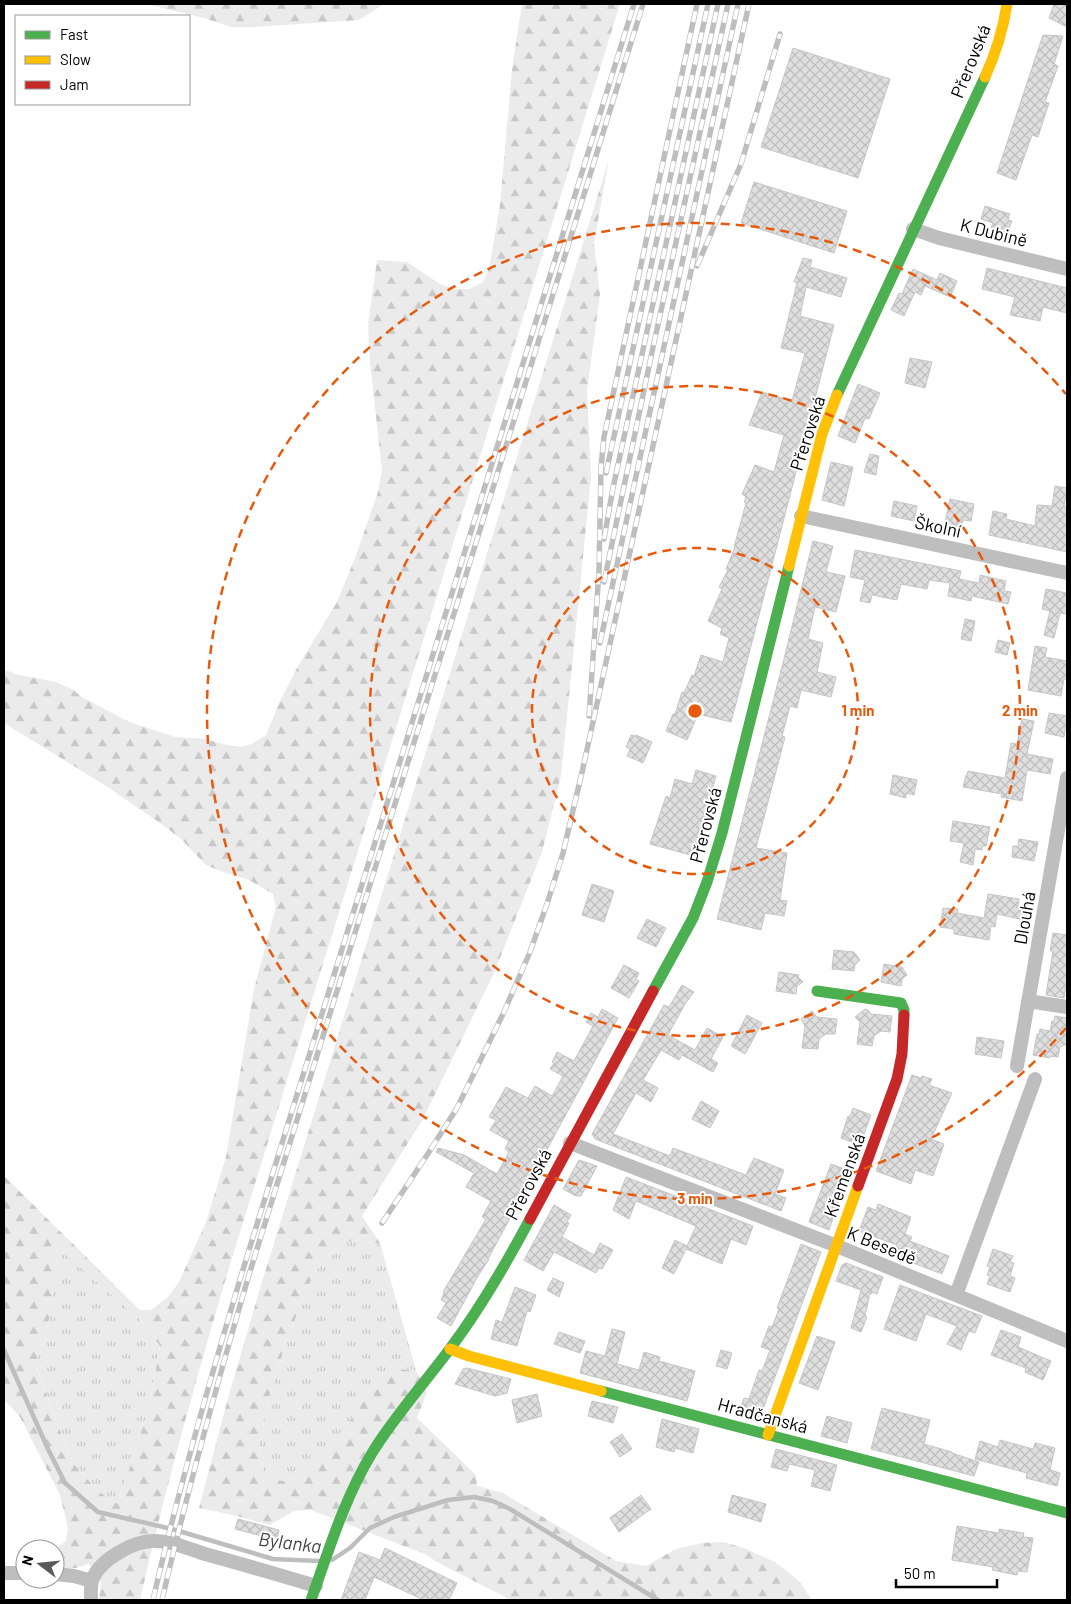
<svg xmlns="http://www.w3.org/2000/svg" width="1071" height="1604" viewBox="0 0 1071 1604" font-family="Barlow,sans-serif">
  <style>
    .grass { fill: url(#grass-tufts) }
    .forest { fill: url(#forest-firs); fill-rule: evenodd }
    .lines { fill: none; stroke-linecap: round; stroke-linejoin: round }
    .stream { stroke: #bebebe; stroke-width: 4.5 }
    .building { fill: url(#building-cross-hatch); stroke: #c6c6c6 }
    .street { stroke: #bebebe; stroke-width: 14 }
    .fast { stroke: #4caf50; stroke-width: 11 }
    .slow { stroke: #ffc107; stroke-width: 11 }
    .jam { stroke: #c62828; stroke-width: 11 }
    .rail-casing { stroke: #bebebe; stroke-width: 5.5 }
    .rail { stroke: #fff; stroke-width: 4; stroke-dasharray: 11; stroke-linecap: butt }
    .ring { fill: none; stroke: #e8590c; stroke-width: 2.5; stroke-dasharray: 9 6 }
    .labels { text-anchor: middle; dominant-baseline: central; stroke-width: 4; stroke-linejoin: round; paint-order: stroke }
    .street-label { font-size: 18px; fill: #000; stroke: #fff }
    .water-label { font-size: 19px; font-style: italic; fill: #434343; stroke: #fff }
    .centre { fill: #e8590c; stroke: #fff; stroke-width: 2.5 }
    .ring-label { font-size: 15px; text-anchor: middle; font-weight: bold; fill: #e8590c; stroke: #fff; stroke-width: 4; stroke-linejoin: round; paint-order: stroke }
  </style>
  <defs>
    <pattern id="grass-tufts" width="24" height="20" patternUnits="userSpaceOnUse" patternTransform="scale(1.25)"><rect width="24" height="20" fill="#ebebeb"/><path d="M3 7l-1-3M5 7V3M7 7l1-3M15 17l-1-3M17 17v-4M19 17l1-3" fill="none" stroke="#c8c8c8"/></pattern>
    <pattern id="forest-firs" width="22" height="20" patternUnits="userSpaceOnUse" patternTransform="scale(1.25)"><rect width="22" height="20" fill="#ebebeb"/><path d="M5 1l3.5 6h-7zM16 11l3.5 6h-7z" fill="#c8c8c8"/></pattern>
    <pattern id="building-cross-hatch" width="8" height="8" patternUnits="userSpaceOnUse" patternTransform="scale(1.25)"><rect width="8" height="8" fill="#dfdfdf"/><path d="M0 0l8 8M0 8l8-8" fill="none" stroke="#bebebe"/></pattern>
  </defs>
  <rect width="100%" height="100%" fill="#fff"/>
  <path class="grass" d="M341,1241L380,1243L416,1370L396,1369L379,1377L332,1447L300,1478L281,1481L264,1475L259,1446L269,1398L287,1339L314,1273Z
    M58,1247L140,1320L160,1346L149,1407L118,1504L99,1492L72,1462L36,1365L48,1326Z"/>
  <path class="forest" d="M146,4H384L359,20L253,27H231L204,18Z
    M522,4H620L228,1271C196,1380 165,1489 140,1600H99L101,1583L89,1564L76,1568L58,1569L55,1564V1549L66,1541L68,1528L60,1495L20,1417L4,1399V1176L140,1310H151L168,1297L179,1282L206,1222L226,1157L254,989L276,907L273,894L249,880L220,871L206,865L181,839L160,823L106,786L4,723V671H9L15,674L55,682L72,689L82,697L129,722L175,737L205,739L227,745L241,747L252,744L266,735L279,703L297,668L337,602L355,558L378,492L382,471L370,362L368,325L377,260L407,262L440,284L456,289H469L483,282L489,269L500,205L512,69ZM58,1248L140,1320L160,1346L149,1407L118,1504L99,1492L72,1462L36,1366L48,1326Z
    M609,159L594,243L600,294L587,391L591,477L561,776L542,852L494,973L423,1119L362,1216L380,1243L341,1241L314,1273L287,1339L269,1398L259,1446L264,1475L281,1481L300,1478L332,1447L379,1377L396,1369L416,1370L427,1392L417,1418L476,1475L477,1486L503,1493L616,1561L646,1566L676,1549L702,1543L723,1542L744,1548L775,1562L799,1581L812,1600H511L435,1561L427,1555L311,1510L294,1511L270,1525L229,1514L199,1508L228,1398L262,1282Z"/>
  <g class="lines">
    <path class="stream" d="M4,1350L48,1449L65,1483L98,1512L172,1529L273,1559L320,1561
      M332,1560L350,1548L370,1528L394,1517L448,1500L474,1497L493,1501L510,1509L658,1600"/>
  </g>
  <path class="building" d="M1054,4H1067V27L1049,18Z
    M1043,35L1063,36L1054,64L1058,66L1045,102L1049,103L1038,137L1032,135L1016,180L997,173Z
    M793,48L890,79L858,178L761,147Z
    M754,182L847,211L834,253L741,223Z
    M985,206L1010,214L1008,220L1012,221L1007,233L991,228L993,223L981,219Z
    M803,258L812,260L810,267L847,278L841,297L806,287L800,316L834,325L743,677L731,722L698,714L687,740L666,731L673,714H675L682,692L684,693L692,675L694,676L701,655L723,662L729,638L720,634L722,628L708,621L722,589L719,587L728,570L726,569L735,547H734L746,503L744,502L746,497L742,494L755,465L774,472L784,435L749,425L762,392L792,401L805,353L781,348L797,283L794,282Z
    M987,268L1067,288V313L1043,307L1040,321L1010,315L1015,297L982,289Z
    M913,269L937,280L940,273L957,281L950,297L925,286L921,295L915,292L904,316L891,310L899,293L902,294Z
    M910,358L932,362L925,388L905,383Z
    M858,384L880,393L869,419L865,418L855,443L838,436Z
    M870,454L879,456L876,475L864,472Z
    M831,462L853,467L844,506L822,500Z
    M1055,486L1067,488L1064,507H1067V552L989,535L993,511L1007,514L1006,519L1035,526L1037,505L1052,506Z
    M950,499L974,504L971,521L963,520L961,530L944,527Z
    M894,501L917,506L914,521L891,516Z
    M813,541L833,546L826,572L845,576L836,612L815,607L808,639L823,643L817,672L836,677L831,697L801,690L797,708L790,706L782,736L785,737L756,848L787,853L780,900L787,901L784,916L765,913L761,930L717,919L784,659Z
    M855,550L961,571L959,579L979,583L980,575L1006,581L1004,591L1011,592L1008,604L972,596L971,601L948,596L950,583L929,580L927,589L901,584L897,600L872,595L870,603L860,601L865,580L850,577Z
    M1046,589L1067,593V614L1060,613L1054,638L1044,635L1050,611L1042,609Z
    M965,619L975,621L971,641L961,639Z
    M998,640L1010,643L1007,655L995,652Z
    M1035,646L1047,648L1045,657L1067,661V679H1064L1061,696L1028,690Z
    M1049,713L1067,716L1064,737L1045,733Z
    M1022,719L1034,721L1027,754L1053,759L1050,774L1027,770L1022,801L1001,797L1002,794L963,787L966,775H967L968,771L1005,778L1011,743L1017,744Z
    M631,735L635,736L636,735L652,742L643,763L627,756L630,749L626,747Z
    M696,770L716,776L694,856L650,844L666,796L670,798L675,779L692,784Z
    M893,775L917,780L914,795L906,793V798L890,794Z
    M953,821L990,827L986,846H982V850L975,849L973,865L960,862L964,843L950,841Z
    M1019,839L1038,842L1034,861L1012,857L1013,846H1018Z
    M592,884L614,891L604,922L582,915Z
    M988,894L1019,899L1018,907L1031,910L1029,921L997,914L995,927L991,926L989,940L954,934V929L940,927L943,908L958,909L957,913L984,918Z
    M647,919L666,928L656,947L637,938Z
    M1053,933L1067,935V976L1064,998L1046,995L1053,951H1050Z
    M834,950L854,952L860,960L855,965L854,971L832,969Z
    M884,964L902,967L907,975L902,979L901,986L881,982Z
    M624,965L639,973L636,979L639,981L629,998L611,988Z
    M779,972L799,975L798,977L803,982L797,986L796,994L776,991Z
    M682,985L694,992L685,1004L668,1035L695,1050L707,1028L723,1037L711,1059L718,1063L713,1072L682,1055L679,1060L661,1050L643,1080L658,1088L651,1102L636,1093L613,1134L670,1156L673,1148L746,1175L754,1158L784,1170L775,1194L786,1198L781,1211L595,1139L592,1134L664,1005L669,1007Z
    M602,1009L618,1018L488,1259H489L478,1276L451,1326L437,1318L446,1303L441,1300L444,1293L443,1292L486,1219L482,1217L491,1201L466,1187L474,1173L436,1152L438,1148L464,1155L497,1174L509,1152L505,1149L509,1141L490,1130L496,1120L489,1117L506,1087L528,1098L535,1086L552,1096L563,1076L550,1069L554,1063L552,1062L557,1052L574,1061L593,1026L586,1022L591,1013L598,1017Z
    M865,1009L868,1010L871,1014L892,1016L890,1032L881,1031L874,1036L872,1046L857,1044L860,1022L855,1017Z
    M812,1011L817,1017L837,1019L835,1034H826L819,1039L818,1049L802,1048L805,1026L801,1019Z
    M747,1015L762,1023L745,1054L731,1046Z
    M1055,1016L1067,1018V1044L1060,1047L1058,1057L1050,1056V1058L1033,1055L1037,1034H1039L1040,1029L1050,1031L1052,1021H1054Z
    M977,1037L1004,1041L1001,1058L975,1054Z
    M912,1075L921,1078L922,1076L932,1079L929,1085L952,1093L931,1139L944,1144L933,1176L915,1170L911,1184L876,1171Z
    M701,1101L719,1111L710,1128L692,1119Z
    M853,1108L871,1115L860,1145L841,1138L848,1116L850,1117Z
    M579,1160L597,1166L581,1196H576L563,1189Z
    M831,1164L850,1171L829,1230L809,1222Z
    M626,1177L753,1226L746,1245L731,1239L722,1264L686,1249L674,1274L662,1268L675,1240L687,1246L696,1226L636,1201L629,1219L613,1210Z
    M878,1204L911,1217L905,1234L912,1237L910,1241L949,1256L942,1274L892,1255L897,1245L859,1231L868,1207L876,1210Z
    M554,1205L571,1215L567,1222L569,1223L562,1237L594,1255L600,1243L613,1250L602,1269L599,1268L596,1273L554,1252L543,1271L524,1260Z
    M801,1244L821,1252L782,1358L759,1420L738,1414L744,1398L749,1399L759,1370L762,1371L770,1350L761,1347L769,1326L772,1327L779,1309L777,1308Z
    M993,1249L1013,1256L1010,1262L1014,1263L1010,1276L1015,1278L1010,1292L987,1284L990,1276L987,1275L990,1267L987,1266Z
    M846,1263L883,1277L877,1294L872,1292V1294L870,1293L865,1316L867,1317L861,1332L851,1328L861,1290L836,1281L842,1265Z
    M553,1278L564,1283L559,1297L547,1290Z
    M900,1285L982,1316L975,1333L969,1331L961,1350L947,1344L957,1326L926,1314L916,1341L884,1329Z
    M515,1287L536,1295L530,1312L527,1311L517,1346L491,1339L496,1320L502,1322Z
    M612,1329L625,1332L617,1364L639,1370L644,1352L660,1357L659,1361L695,1371L687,1401L580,1373L586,1351L605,1356Z
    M1001,1330L1021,1337L1018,1347L1051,1361L1043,1380L1025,1372L1026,1368L991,1355Z
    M559,1332L585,1341L580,1353L554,1344Z
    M817,1336L835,1342L818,1390L799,1383Z
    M721,1350L732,1353L727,1369L716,1366Z
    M467,1368L511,1379L507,1393L495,1396L455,1384L463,1369Z
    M537,1394L542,1416L517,1423L512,1400Z
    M592,1401L618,1407L613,1423L588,1416Z
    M882,1408L930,1420L924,1444L952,1452V1453L979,1462L974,1476L871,1449Z
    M827,1416L852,1423L847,1443L821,1436Z
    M662,1419L699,1429L693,1453L675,1448L674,1452L656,1447Z
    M622,1434L632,1449L620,1457L610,1442Z
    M1000,1440L1033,1449L1035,1443L1055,1448L1050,1470L1060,1473L1057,1486L1026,1478L1027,1473L975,1459L980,1441L998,1447Z
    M776,1449L837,1465L830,1491L811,1486L815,1470L789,1464L787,1471L771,1467Z
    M641,1495L651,1509L619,1532L610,1518Z
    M732,1495L766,1504L761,1522L728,1512Z
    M238,1519L279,1530L277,1540L235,1529Z
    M957,1526L999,1533V1529L1024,1533L1023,1537L1033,1538L1027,1572L1018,1571L1017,1575L992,1570L993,1567L952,1560Z
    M385,1548L457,1583L449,1600H424L374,1577L365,1600H341L359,1552L380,1560Z"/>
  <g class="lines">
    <path class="street" d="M913,229L939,238L1067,269
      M801,516L1067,573
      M1028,1001L1067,1007
      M1017,1066L1067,778
      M570,1143L837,1246L1067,1341
      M956,1295L1035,1079
      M4,1573H25
      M55,1574L74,1576L92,1581
      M91,1600C91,1593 90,1585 93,1578C101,1559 134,1541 153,1541C170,1540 189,1549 205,1554C242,1564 279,1575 316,1586"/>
    <path class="fast" d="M837,395L985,77
      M653,991L693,918L707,882L722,833L789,566
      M817,991L901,1003L904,1010V1015
      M601,1391L1067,1513
      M311,1600C329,1550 344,1499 372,1453C394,1417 423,1385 449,1350C480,1309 506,1264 530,1219"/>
    <path class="slow" d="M985,77C996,53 1003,30 1007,4
      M789,566L822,434L837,395
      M450,1349L469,1356L601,1391
      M768,1435L858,1186"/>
    <path class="jam" d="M858,1186L897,1079L902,1054L904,1015
      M530,1219L653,991"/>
    <g class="rail-casing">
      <path id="rail" d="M697,266L741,164L780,34
        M606,473L708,4
        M604,539L613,488L718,4
        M604,582L652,352L728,4
        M600,643L738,4
        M589,716L599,571L601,467L604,437L697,4
        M382,1223L429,1152L457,1108L503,1014L530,952L547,904L563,853L583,768L749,4
        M153,1600C178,1491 209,1383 241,1276L634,4
        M162,1600C187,1492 217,1384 248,1278L643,4"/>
    </g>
    <use href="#rail" class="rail"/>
  </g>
  <g class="ring">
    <circle cx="695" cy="711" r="163"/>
    <circle cx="695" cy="711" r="325"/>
    <path d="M1066 1028A488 488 0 1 1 1066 394"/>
  </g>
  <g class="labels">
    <g class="street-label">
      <text transform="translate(970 61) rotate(-68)">Přerovská</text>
      <text transform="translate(994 232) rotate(14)">K Dubině</text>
      <text transform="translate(807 433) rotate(-72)">Přerovská</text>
      <text transform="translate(938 526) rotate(12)">Školní</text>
      <text transform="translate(705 825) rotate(-75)">Přerovská</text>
      <text transform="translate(1024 918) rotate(-80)">Dlouhá</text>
      <text transform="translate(844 1175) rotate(-70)">Křemenská</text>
      <text transform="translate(528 1184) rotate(-62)">Přerovská</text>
      <text transform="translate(882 1245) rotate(22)">K Besedě</text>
      <text transform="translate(763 1415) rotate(15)">Hradčanská</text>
    </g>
    <g class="water-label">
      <text transform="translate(290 1542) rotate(7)">Bylanka</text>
    </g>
  </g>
  <circle cx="695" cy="711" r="8" class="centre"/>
  <g class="ring-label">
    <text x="858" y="716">1 min</text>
    <text x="1020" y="716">2 min</text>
    <text x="695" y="1204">3 min</text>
  </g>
  <rect width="1071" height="1604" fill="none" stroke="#000000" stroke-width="10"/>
  <rect x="15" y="15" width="175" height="90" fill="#ffffff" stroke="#999999"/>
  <rect x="25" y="31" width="25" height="8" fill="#4caf50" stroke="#999999"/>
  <text x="60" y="40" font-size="15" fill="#000000">Fast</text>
  <rect x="25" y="56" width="25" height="8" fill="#ffc107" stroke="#999999"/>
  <text x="60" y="65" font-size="15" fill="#000000">Slow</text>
  <rect x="25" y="81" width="25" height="8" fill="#c62828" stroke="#999999"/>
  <text x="60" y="90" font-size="15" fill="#000000">Jam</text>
  <g transform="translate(40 1564) rotate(286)"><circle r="24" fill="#ffffff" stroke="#999999"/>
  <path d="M0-4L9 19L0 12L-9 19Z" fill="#595959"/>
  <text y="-8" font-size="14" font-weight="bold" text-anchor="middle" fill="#000000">N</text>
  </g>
  <path d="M896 1579v8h101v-8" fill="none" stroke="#000000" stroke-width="2.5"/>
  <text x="904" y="1579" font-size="15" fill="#000000" stroke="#ffffff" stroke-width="4" paint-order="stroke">50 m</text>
</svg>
